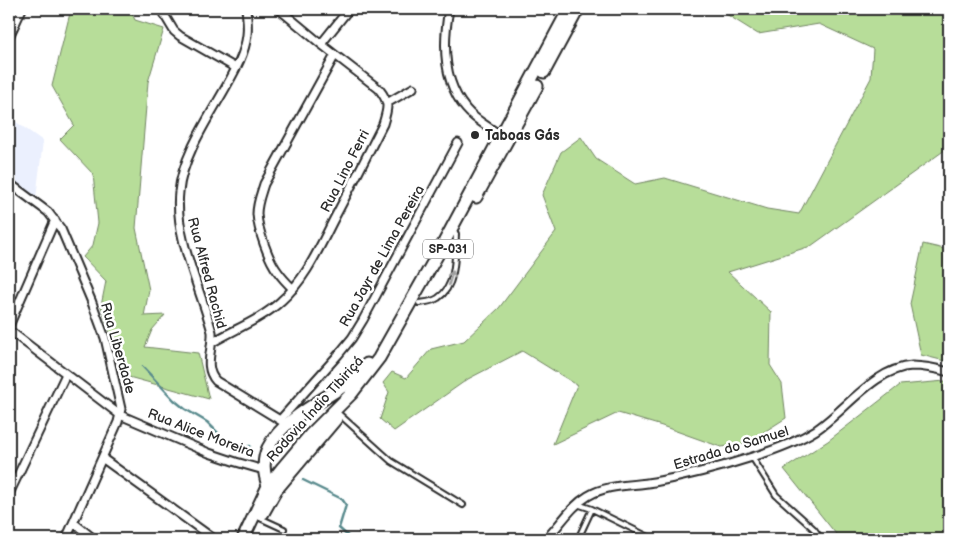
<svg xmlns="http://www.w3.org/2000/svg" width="958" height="548" viewBox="0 0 958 548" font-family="'Balsamiq Sans',sans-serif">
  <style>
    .built { fill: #ebf0fe }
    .green { fill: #b7dd99; stroke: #718462 }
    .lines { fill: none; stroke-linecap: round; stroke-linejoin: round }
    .stream { stroke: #598a8d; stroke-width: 2.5 }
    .service-casing { stroke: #2b2b2b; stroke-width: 8 }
    .minor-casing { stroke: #2b2b2b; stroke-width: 11 }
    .trunk-casing { stroke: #2b2b2b; stroke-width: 15 }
    .service { stroke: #fff; stroke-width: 4 }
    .minor { stroke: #fff; stroke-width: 7 }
    .trunk { stroke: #fff; stroke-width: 11 }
    .oneway { stroke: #a0a0a0 }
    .poi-dot { fill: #2b2b2b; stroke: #fff; stroke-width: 2 }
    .labels { text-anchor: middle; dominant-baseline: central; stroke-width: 5; stroke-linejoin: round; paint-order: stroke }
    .shield { fill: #fff; stroke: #6b6b6b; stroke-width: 1 }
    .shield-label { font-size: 12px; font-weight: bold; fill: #2b2b2b }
    .poi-label { font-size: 14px; font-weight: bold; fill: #2b2b2b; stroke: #fff; text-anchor: start }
    .street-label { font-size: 14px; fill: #2b2b2b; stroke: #fff }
  </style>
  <rect width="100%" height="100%" fill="#fff"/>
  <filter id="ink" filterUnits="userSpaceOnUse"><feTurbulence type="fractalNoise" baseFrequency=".02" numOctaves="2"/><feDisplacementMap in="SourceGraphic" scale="10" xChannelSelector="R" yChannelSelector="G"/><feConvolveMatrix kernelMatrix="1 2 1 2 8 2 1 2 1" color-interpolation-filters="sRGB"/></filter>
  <g filter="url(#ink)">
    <path class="built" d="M9,117L43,141L36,198L9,178Z"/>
    <path class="green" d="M71,9H130L135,20L164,29L148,82L136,228L149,290L144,316L165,315L152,330L145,347L198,353L209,399L125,376L101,306L106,281L83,257L93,245L98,223L93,174L60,139L74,125L52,86Z
      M718,9H949V147L811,246L728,272L771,312L770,365L782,384L786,418L745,444L721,447L662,426L618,413L553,444L577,385L522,351L468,379L394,431L380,419L389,392L383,383L392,372L406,378L431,349L464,341L499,308L556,232L542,195L561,152L581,137L596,159L635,184L665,178L767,209L799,214L871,78L873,49L819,24L758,34Z
      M923,244L949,250V362L921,355L910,304Z
      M945,381L949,384V539H840L784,469L828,441L900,385Z"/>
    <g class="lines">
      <path class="stream" d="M143,367L174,400L185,409L207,422L226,441L238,450L250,446
        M303,480L342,499L346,505L339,528L351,539"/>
      <g class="service-casing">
        <path id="service" d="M419,303C425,302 432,302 438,298C457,286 455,253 456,234
          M339,414L391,461L463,505
          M752,457L776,495L814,529L821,539
          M577,504L592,509L653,539
          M260,518L284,529
          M578,539L592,509"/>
      </g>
      <g class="minor-casing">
        <path id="minor" d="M246,9C247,17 248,27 247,35C245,53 236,69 227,85C210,116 182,156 179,192C174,237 201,289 212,332C213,350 203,367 216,381L288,425
          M449,9C443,42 443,82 466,109C475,120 489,127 500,135
          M165,16L174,31L180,36L236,68
          M9,37L22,9
          M321,44L349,9
          M387,103L413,88
          M9,183L48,212L61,229L91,300L105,338L121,409L118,422L66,539
          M293,289C288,284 282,278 278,272C268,259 258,230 257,214C257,203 261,194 264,184L335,55
          M9,326L55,220
          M9,330L120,415L209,453L236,462L264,470
          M213,342C235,329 262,319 281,301C306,279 319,248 334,219C351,187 367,156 383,124C388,108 390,103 379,89L321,44L279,9
          M280,420L338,355L352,338L363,320L458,143
          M102,458L214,539
          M9,494L66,374
          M74,523L94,539
          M546,539C560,525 571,506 588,496C608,484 632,486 654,482C687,476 718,468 749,458C772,451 795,443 816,430C845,411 875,368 912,366C924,366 938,369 949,372"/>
      </g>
      <g class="trunk-casing">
        <path id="trunk" d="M544,72L578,9
          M476,197L537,86
          M268,486C264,473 262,461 268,448C282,420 320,402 345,385C353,379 360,371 367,364
          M263,513L276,490L336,419
          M243,539L268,486L283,467L310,435L352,393L379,358L440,250L569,9"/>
      </g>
      <use href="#service" class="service"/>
      <use href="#minor" class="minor"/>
      <use href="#trunk" class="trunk"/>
    </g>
    <defs><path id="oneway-shaft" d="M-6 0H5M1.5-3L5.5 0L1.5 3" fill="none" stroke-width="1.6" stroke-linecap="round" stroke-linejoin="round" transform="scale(1.25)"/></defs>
    <use class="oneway" href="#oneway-shaft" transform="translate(451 278) rotate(-73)"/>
  </g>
  <circle class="poi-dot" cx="475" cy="135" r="5"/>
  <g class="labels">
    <rect class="shield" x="423" y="239.5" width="50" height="19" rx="4"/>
    <g class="shield-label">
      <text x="448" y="249">SP-031</text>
    </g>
    <g class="poi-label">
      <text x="485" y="135">Taboas Gás</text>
    </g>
    <g class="street-label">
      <text transform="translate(345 171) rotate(-63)">Rua Lino Ferri</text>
      <text transform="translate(382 256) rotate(-61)">Rua Jayr de Lima Pereira</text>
      <text transform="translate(207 273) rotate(75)">Rua Alfred Rachid</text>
      <text transform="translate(118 348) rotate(74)">Rua Liberdade</text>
      <text transform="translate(315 409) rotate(-48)">Rodovia Índio Tibiriçá</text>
      <text transform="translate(201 433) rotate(21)">Rua Alice Moreira</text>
      <text transform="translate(731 448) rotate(-17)">Estrada do Samuel</text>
    </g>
  </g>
  <rect width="958" height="548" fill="none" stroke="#fff" stroke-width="30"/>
  <rect x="15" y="15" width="928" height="518" fill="none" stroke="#2b2b2b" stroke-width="2" filter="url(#ink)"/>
</svg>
